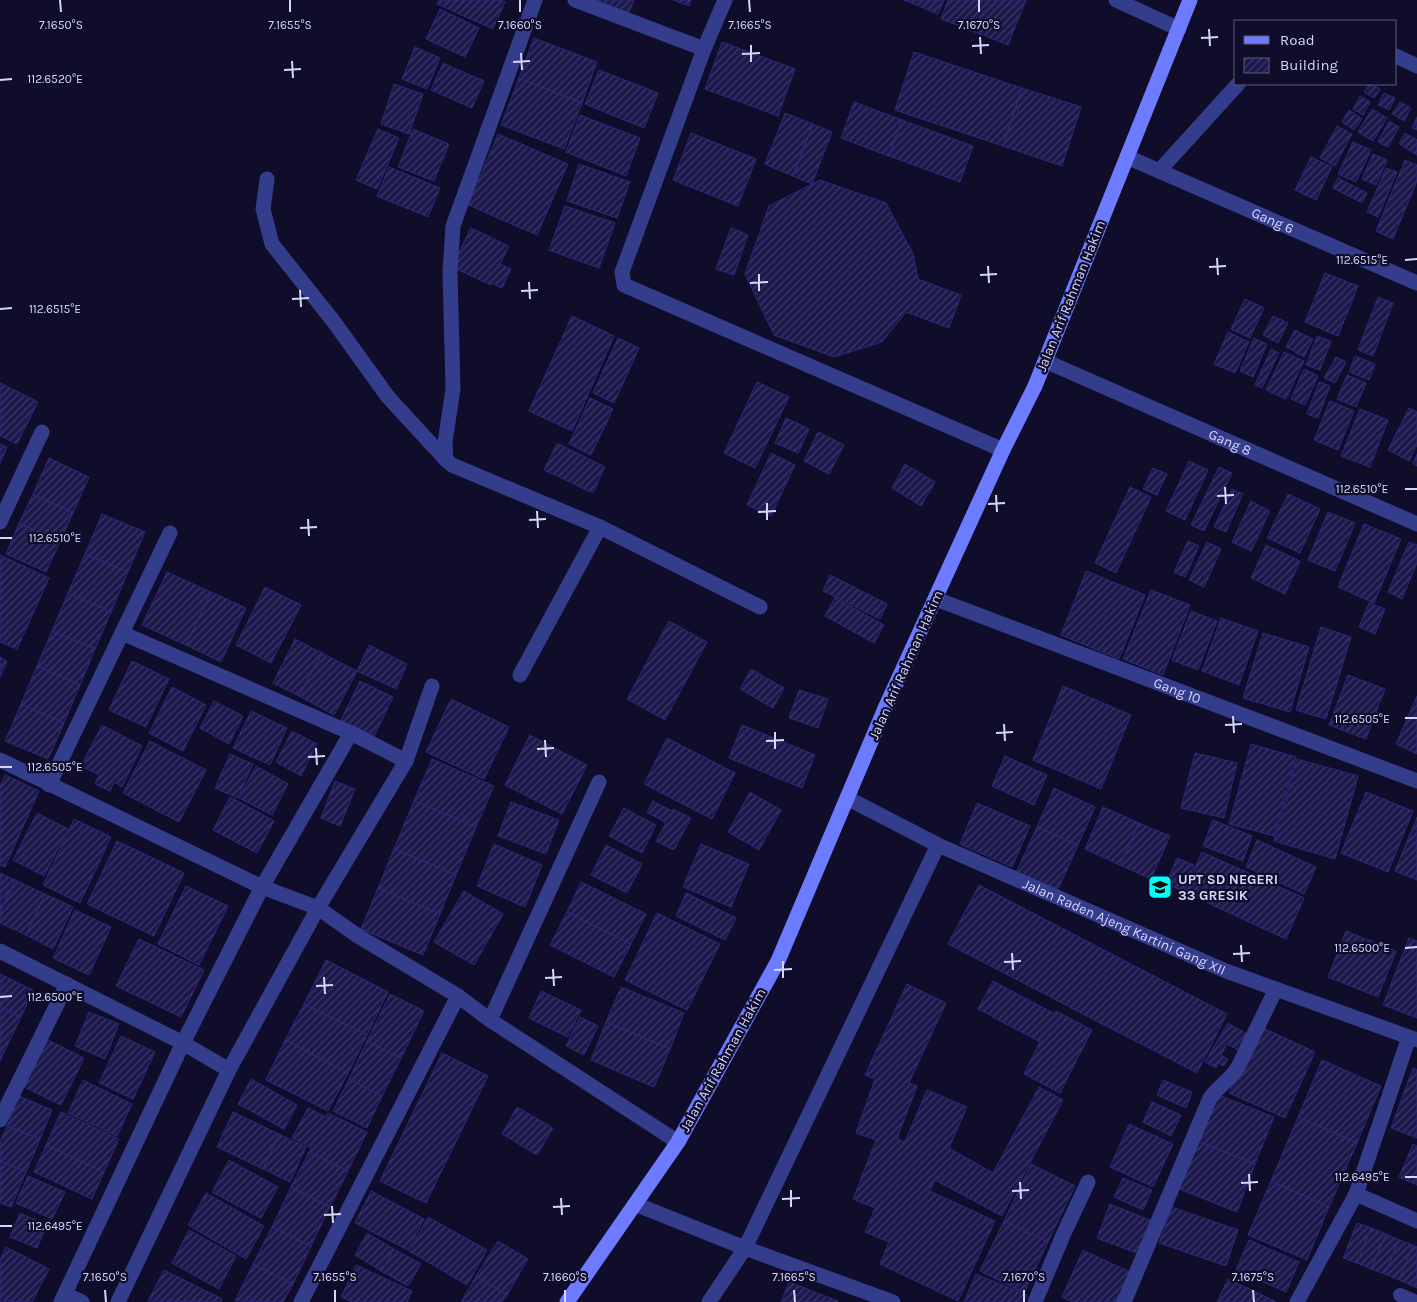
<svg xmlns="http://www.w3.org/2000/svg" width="1417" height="1302" viewBox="0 0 1417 1302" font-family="Karla,sans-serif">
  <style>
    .building { fill: url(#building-hatch); stroke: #2d277a }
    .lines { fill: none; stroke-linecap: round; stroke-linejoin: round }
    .lane { stroke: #343c8c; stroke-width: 14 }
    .street { stroke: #343c8c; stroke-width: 15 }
    .secondary { stroke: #6c7bff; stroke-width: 15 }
    .ticks { fill: none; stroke: #d5d6ff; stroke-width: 2 }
    .labels { text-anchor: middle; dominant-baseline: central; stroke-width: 4.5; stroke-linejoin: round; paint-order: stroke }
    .street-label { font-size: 14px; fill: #d5d6ff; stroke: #0f0d29 }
    .poi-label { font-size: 14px; font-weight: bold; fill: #d5d6ff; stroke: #0f0d29; text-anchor: start }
    .ticks-label { font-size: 12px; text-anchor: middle; fill: #d5d6ff; stroke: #0f0d29; stroke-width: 4.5; stroke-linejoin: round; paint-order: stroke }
  </style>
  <defs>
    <pattern id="building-hatch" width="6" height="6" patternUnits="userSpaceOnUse" patternTransform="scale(1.25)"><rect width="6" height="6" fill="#1c184c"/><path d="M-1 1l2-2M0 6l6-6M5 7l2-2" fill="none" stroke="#3c3967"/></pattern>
  </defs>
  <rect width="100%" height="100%" fill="#0f0d29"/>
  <path class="building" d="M439,0H501L505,2L493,29L437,4Z
    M589,0H634L628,15Z
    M673,0H691L689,6Z
    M904,0H944L938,14Z
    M948,0H1026L1008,45L941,19Z
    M440,9L479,28L465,57L426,39Z
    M534,38L597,62L582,103L519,78Z
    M722,42L795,69L778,116L705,89Z
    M415,47L440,58L427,89L402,79Z
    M914,52L1022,88L1003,146L895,110Z
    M443,63L484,81L472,108L431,90Z
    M599,70L658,93L644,128L585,104Z
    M519,78L582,103L564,149L501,125Z
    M394,84L423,94L409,134L381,124Z
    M1370,84L1380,89L1374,98L1364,92Z
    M1022,88L1081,107L1062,166L1003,146Z
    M1384,93L1395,98L1389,110L1378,105Z
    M1360,96L1370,102L1363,115L1353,109Z
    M854,102L902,120L889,156L841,138Z
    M1400,102L1411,108L1404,121L1392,114Z
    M1372,109L1387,118L1373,141L1358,132Z
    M1349,110L1362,119L1354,130L1342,122Z
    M785,113L813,124L793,176L765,164Z
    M580,115L640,138L626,176L566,152Z
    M1417,117V130L1412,128Z
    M902,120L973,146L960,182L889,156Z
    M1389,121L1399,127L1388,147L1378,142Z
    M813,124L832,132L812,184L793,176Z
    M1337,126L1352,134L1335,166L1320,158Z
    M378,129L399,138L377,189L356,180Z
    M413,129L449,144L434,181L398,167Z
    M691,133L756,159L738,206L673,180Z
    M1405,133L1417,140V155L1399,144Z
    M498,134L568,164L537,235L468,205Z
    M1353,142L1371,150L1356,182L1338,174Z
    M1373,154L1387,160L1376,185L1362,179Z
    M1311,157L1332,167L1316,200L1295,190Z
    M1405,160L1417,165V181L1393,239L1376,231Z
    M579,164L630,182L617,218L567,201Z
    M389,167L440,188L428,217L377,196Z
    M1386,168L1397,172L1378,217L1367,212Z
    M1338,178L1367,193L1362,203L1333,188Z
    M820,180L886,203L913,254L918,279L961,295L949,328L906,312L882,342L834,357L774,335L745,274L769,206Z
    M565,206L615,223L599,268L549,250Z
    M471,228L509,246L500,264L511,269L502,288L491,283V285L452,267Z
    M731,228L748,235L734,275L716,269Z
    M1325,273L1358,286L1338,336L1305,322Z
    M1378,297L1393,303L1373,356L1358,350Z
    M1245,299L1264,308L1250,338L1231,329Z
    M572,316L614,336L572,431L529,411Z
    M1273,316L1288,323L1278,343L1263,335Z
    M1295,330L1313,339L1304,357L1286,347Z
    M1228,332L1249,342L1235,373L1214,364Z
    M1317,336L1331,341L1320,370L1306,365Z
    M618,338L639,348L614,403L593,393Z
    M1254,338L1267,344L1253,377L1240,371Z
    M1271,349L1279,353L1262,388L1255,385Z
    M1284,352L1304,361L1286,399L1266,390Z
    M1355,356L1375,364L1369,380L1349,372Z
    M1336,357L1346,362L1335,383L1324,378Z
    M1304,369L1318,376L1305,405L1291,399Z
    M1347,375L1366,383L1356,407L1337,399Z
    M757,382L789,397L755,468L724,453Z
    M1319,382L1330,386L1318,418L1307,414Z
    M0,383L38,402L17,444L0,436Z
    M590,398L613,409L591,455L569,444Z
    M1330,401L1354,411L1338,450L1314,440Z
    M1409,408L1417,412V445L1409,461L1388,450Z
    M1360,409L1388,420L1370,467L1341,456Z
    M786,418L809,429L798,453L775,443Z
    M818,432L844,445L829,474L804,461Z
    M557,443L605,467L593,493L544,470Z
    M0,444L7,447L0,464Z
    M771,453L795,465L771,516L747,505Z
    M1417,454V466L1413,464Z
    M49,458L89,477L73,513L33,494Z
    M1189,461L1208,470L1185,520L1166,511Z
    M905,464L935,482L921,506L892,488Z
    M1219,467L1232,473L1204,531L1191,525Z
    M1153,468L1167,474L1157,495L1143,489Z
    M1130,487L1151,497L1116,573L1095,563Z
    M1232,489L1243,494L1226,532L1214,527Z
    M33,494L73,513L60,542L19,523Z
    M1288,494L1320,509L1300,553L1267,538Z
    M1251,501L1270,511L1251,551L1232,542Z
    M1328,512L1355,523L1335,571L1308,560Z
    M102,514L145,532L128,572L85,554Z
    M19,523L60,542L46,572L6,554Z
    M1364,524L1401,539L1374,603L1338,587Z
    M1188,541L1199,546L1185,577L1174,572Z
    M1207,542L1221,549L1204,587L1189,580Z
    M1409,542L1417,545V563L1402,599L1388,592Z
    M1266,545L1300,561L1285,594L1251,578Z
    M85,554L128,572L111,612L68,593Z
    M0,555L49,578L17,649L0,642Z
    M1086,571L1145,595L1119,659L1061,635Z
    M167,572L211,592L186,645L142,625Z
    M830,575L887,604L880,619L823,591Z
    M265,587L301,605L271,663L236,645Z
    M1151,590L1190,605L1163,675L1123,659Z
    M211,592L246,608L221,662L186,645Z
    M68,593L111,612L95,649L52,631Z
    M835,598L884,625L874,643L825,616Z
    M1369,603L1385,609L1375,634L1359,627Z
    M1191,611L1217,621L1198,670L1172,660Z
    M1221,618L1258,631L1239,685L1202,671Z
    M669,621L707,642L665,720L627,699Z
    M1321,627L1351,637L1326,719L1296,710Z
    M52,631L95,649L80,685L37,666Z
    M1263,633L1309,647L1290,712L1243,698Z
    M295,639L322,653L299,696L273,683Z
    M369,645L407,664L396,689L357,671Z
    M322,653L357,671L334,715L299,696Z
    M0,657L7,661L0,677Z
    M132,661L169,679L146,727L109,710Z
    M37,666L80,685L64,723L21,704Z
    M751,669L784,688L773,708L740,689Z
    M1348,675L1385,689L1366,739L1329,725Z
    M360,681L393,697L374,736L341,720Z
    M1063,686L1131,715L1101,789L1033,760Z
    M172,687L206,705L183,751L149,733Z
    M799,690L828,699L818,728L789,718Z
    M1417,696V754L1396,744Z
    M451,699L509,727L484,779L426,752Z
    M214,701L243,716L229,744L200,728Z
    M21,704L64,723L48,759L5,741Z
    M251,711L287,728L270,765L233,748Z
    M102,725L142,746L122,787L114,782L110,791L95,784L99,775L81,766Z
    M742,725L815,755L802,788L729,758Z
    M292,731L317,744L301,776L276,762Z
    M530,735L587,765L562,814L505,785Z
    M667,738L735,773L712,819L644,784Z
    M150,741L206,770L179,822L123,793Z
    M1251,744L1296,757L1274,836L1229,824Z
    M1195,753L1237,763L1224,818L1181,808Z
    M230,754L253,764L238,798L215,788Z
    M1005,756L1047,775L1034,805L992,786Z
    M432,759L494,786L476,827L414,801Z
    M1297,759L1358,776L1335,859L1274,841Z
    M256,766L288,784L272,815L239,798Z
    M5,775L39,791L5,867L0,865V786Z
    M335,781L355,789L340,826L321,818Z
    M1054,788L1095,807L1078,845L1037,827Z
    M750,792L781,810L759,850L728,832Z
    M1366,792L1413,811L1388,872L1341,853Z
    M230,797L274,821L257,853L213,830Z
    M414,801L476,827L456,875L394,849Z
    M653,801L672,811L673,809L691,818L674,850L656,841L666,823L647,812Z
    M511,802L559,820L546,854L498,836Z
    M977,803L1030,826L1012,867L960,844Z
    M1103,807L1139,823L1120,865L1085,849Z
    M624,808L656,825L642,853L609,836Z
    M37,813L68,829L44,876L13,860Z
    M1417,817V880L1395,871Z
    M74,819L111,837L80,903L43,885Z
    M1213,820L1252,836L1243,861L1203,846Z
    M1139,823L1170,836L1151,879L1120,865Z
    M1037,827L1078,845L1055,896L1014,877Z
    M1257,840L1316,867L1304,894L1246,867Z
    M117,841L184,873L154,936L87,904Z
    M494,844L542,865L525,907L477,886Z
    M701,844L749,864L731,907L683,887Z
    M606,845L642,864L627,893L591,875Z
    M394,849L456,875L440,914L378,888Z
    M1202,852L1304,898L1286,939L1184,892Z
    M1177,858L1194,865L1183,891L1166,884Z
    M0,873L15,880L0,912Z
    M15,880L45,894L26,935L0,923V912Z
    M581,882L646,914L631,944L567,912Z
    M979,885L1227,1014L1197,1073L948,944Z
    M186,886L228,906L199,965L158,944Z
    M378,888L440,914L423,955L361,929Z
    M464,891L503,914L474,965L434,942Z
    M686,893L736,918L725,940L676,916Z
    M45,894L73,907L53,949L26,935Z
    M75,910L111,927L89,975L53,958Z
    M567,912L631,944L614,977L550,945Z
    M657,913L720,944L687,1010L625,980Z
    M1346,931L1396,951L1378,997L1328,977Z
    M1409,938L1417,941V1018L1383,1005Z
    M139,939L204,970L181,1017L116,986Z
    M326,960L388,992L367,1035L304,1004Z
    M0,974L33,990L21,1017L0,1007Z
    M993,981L1055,1014L1056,1011L1092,1030L1060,1093L1024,1074L1040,1042L978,1009Z
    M907,984L946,1003L909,1083L917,1086L897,1139L905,1142L927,1090L967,1107L949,1148L993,1173L1039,1087L1063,1100L1002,1216L935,1180L930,1191L995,1221L958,1301L880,1264L889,1242L865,1232L875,1208L853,1199L876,1140L856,1133L875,1079L865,1075Z
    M621,987L684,1013L670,1049L606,1022Z
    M541,991L581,1010L568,1037L529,1018Z
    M390,994L424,1011L401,1058L367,1041Z
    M304,1004L367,1035L348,1073L285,1040Z
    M0,1007L21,1017L4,1052L0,1050Z
    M89,1012L119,1024L105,1059L75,1046Z
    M580,1017L598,1026L584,1055L566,1046Z
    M606,1022L670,1049L654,1087L591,1060Z
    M1228,1023L1247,1034L1238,1050L1227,1044L1221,1055L1228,1059L1224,1066L1218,1063L1216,1068L1205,1062Z
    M1259,1026L1315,1052L1285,1118L1229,1093Z
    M121,1036L155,1052L133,1099L99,1083Z
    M48,1040L84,1058L61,1105L24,1087Z
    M285,1040L348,1073L328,1111L266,1080Z
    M367,1041L401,1058L382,1096L349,1079Z
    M0,1050L4,1052L0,1061Z
    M442,1053L488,1076L426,1203L380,1181Z
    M1322,1060L1381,1086L1357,1143L1298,1117Z
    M1413,1068L1417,1070V1138L1391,1128Z
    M251,1079L297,1105L284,1129L238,1104Z
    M349,1079L382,1096L367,1128L333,1111Z
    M83,1080L132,1104L117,1136L68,1113Z
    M1163,1080L1192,1092L1186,1108L1157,1095Z
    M1216,1094L1274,1117L1255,1164L1198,1141Z
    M19,1096L52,1110L40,1139L7,1126Z
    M1152,1102L1181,1115L1171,1136L1143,1122Z
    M517,1107L553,1128L537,1155L502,1134Z
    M308,1108L326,1117L328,1113L367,1132L348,1171L309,1152L311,1148L292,1138Z
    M61,1112L119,1139L104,1172L46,1145Z
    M233,1112L279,1134L263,1169L217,1147Z
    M1298,1117L1357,1143L1329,1207L1271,1181Z
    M1129,1124L1173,1144L1153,1187L1110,1167Z
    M7,1126L40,1139L26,1172L0,1161V1142Z
    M279,1134L306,1147L290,1182L263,1169Z
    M1198,1141L1255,1164L1237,1212L1179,1189Z
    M1413,1144L1417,1146V1185L1399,1177Z
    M46,1145L104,1172L92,1199L34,1172Z
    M309,1152L348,1171L330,1207L291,1187Z
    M229,1160L278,1187L261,1218L212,1192Z
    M0,1161L26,1172L11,1207L0,1203Z
    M1031,1164L1075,1186L1048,1242L1004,1221Z
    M28,1176L65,1192L52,1219L16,1203Z
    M1123,1178L1152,1190L1143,1210L1114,1197Z
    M1271,1181L1329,1207L1307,1260L1248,1235Z
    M291,1187L330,1207L311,1246L272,1227Z
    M371,1191L424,1219L408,1250L355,1223Z
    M206,1193L264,1226L246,1259L188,1225Z
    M1110,1204L1152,1221L1139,1254L1097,1238Z
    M1172,1207L1238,1230L1226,1266L1159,1243Z
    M20,1213L47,1225L37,1248L10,1237Z
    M428,1217L487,1250L467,1285L409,1251Z
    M1004,1221L1048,1242L1024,1293L980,1271Z
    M1357,1223L1371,1228L1357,1263L1343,1258Z
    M272,1227L311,1246L293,1284L253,1264Z
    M1371,1228L1386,1234L1371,1269L1357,1263Z
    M189,1230L236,1256L219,1289L172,1263Z
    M367,1233L394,1249L381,1271L355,1255Z
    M1386,1234L1399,1240L1385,1274L1371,1269Z
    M1249,1240L1299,1262L1286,1292L1236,1270Z
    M1399,1240L1413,1245L1399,1280L1385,1274Z
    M498,1241L528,1259L507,1295L476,1276Z
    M1413,1245L1417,1247V1275L1413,1286L1399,1280Z
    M6,1247L49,1269L32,1302L0,1301V1260Z
    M394,1249L421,1264L408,1286L381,1271Z
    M1083,1250L1132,1273L1119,1302H1073L1062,1297Z
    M253,1264L293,1284L283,1302L235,1301Z
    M356,1265L412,1291L407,1302H352L341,1297Z
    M164,1270L222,1299L221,1302L148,1301Z
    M976,1274L1027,1295L1024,1302H964Z
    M1417,1275V1288L1413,1286Z
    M476,1276L507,1295L502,1302H461Z
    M1228,1279L1275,1301V1302H1217Z
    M789,1282L838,1301L837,1302H781Z"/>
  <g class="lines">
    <path class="lane" d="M1400,1295L1416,1302"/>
    <g class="street">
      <path d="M535,0L453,226L450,272L453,389L445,442L446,460L452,465L600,527L760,607"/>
      <path d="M575,0L704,49"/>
      <path d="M725,0L704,49L622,272L624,285L1003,450"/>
      <path d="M1116,0L1179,29"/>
      <path d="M1396,56L1417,66"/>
      <path id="s1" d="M1127,157L1417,283"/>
      <path d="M1159,171L1238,84"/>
      <path d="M267,179L263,209L272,244L334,322L388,397L446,460"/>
      <path id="s2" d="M1045,361L1417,524"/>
      <path d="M0,522L42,432"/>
      <path id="s3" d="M936,599L1417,781"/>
      <path d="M122,633L351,733L406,761"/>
      <path d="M520,675L600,527"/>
      <path d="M0,760L262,887L318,908L358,936L458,996L490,1020L678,1142"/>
      <path d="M49,785L170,533"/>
      <path id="s4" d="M847,798L938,845L1226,971L1417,1040"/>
      <path d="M0,951L183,1043L229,1070"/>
      <path d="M490,1020L599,782"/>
      <path d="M0,1120L67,984"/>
      <path d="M1356,1194L1417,1221"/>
      <path d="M635,1204L745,1248L893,1302"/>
      <path d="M65,1294L82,1302"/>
      <path d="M61,1302L183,1043L262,887L351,733"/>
      <path d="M118,1302L229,1070L318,908L406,761L432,686"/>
      <path d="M301,1302L458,996"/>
      <path d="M709,1302L745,1248L938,845"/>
      <path d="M1035,1302L1064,1233L1088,1182"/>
      <path d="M1124,1302L1210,1098C1219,1086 1231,1079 1238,1067L1276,989"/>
      <path d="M1297,1302L1356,1194L1409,1037"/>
    </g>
    <path class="secondary" d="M567,1302L678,1142L778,961L886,706L1003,450L1035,386L1190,0"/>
  </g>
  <path class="ticks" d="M60,0L61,12M290,0V12M520,0V12M749,0L750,12M979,0V12M1209,29L1210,46M980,37L981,54M1201,38L1218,37M751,45V62M972,46L989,45M521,53L522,70M742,54L760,53M292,61L293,78M513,62L530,61M284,70L301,69M0,80L12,79M1217,258L1218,275M1405,260L1417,259M988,266L989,283M1209,267L1226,266M759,274V291M980,275L997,274M529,282L530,299M750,283L768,282M300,290L301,307M521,291L538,290M292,299L309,298M0,309L12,308M1225,487L1226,504M1405,489H1417M996,495L997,512M1217,496L1234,495M767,503V520M988,504L1005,503M537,511L538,528M758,512L776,511M308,519L309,536M529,520L546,519M300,528L317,527M0,538H12M1233,716L1234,733M1405,718H1417M1004,724L1005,741M1225,725L1242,724M775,732V749M996,733L1013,732M545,740L546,757M766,741L784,740M316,748L317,765M537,749L554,748M308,757L325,756M0,767H12M1241,945L1242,962M1405,948L1417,947M1012,953L1013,970M1233,954L1250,953M783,961V978M1004,962L1021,961M553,969L554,986M774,970L792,969M324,977L325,994M545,978L562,977M316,986L333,985M0,997L12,996M1249,1174L1250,1191M1405,1177H1417M1020,1182L1021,1199M1241,1183L1258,1182M791,1190V1207M1012,1191L1029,1190M561,1198L562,1215M782,1199L800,1198M332,1206L333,1223M553,1207L570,1206M324,1215L341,1214M0,1226H12M105,1290L106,1302M335,1290V1302M565,1290V1302M794,1290L795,1302M1024,1290V1302M1253,1290L1254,1302"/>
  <defs>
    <g id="school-square" transform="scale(1.25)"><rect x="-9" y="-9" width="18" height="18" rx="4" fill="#01fff8" stroke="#0f0d29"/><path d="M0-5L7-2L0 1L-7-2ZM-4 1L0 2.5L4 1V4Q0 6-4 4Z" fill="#111"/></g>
  </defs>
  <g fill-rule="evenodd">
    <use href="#school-square" x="1160" y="887"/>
  </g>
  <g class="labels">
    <g class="street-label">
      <text stroke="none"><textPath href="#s1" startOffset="159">Gang 6</textPath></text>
      <text transform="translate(1071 296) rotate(-68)">Jalan Arif Rahman Hakim</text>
      <text stroke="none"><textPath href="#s2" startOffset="202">Gang 8</textPath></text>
      <text transform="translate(906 665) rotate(-66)">Jalan Arif Rahman Hakim</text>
      <text stroke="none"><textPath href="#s3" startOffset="258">Gang 10</textPath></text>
      <text stroke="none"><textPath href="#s4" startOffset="306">Jalan Raden Ajeng Kartini Gang XII</textPath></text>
      <text transform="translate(723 1060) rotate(-61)">Jalan Arif Rahman Hakim</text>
    </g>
    <g class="poi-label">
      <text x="1178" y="879">UPT SD NEGERI<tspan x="1178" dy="16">33 GRESIK</tspan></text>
    </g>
  </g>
  <g class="ticks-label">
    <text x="61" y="29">7.1650°S</text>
    <text x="290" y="29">7.1655°S</text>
    <text x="520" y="29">7.1660°S</text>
    <text x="750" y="29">7.1665°S</text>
    <text x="979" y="29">7.1670°S</text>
    <text x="55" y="83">112.6520°E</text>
    <text x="1362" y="264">112.6515°E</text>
    <text x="55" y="313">112.6515°E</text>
    <text x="1362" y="493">112.6510°E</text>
    <text x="55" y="542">112.6510°E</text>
    <text x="1362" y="723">112.6505°E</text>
    <text x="55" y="771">112.6505°E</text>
    <text x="1362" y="952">112.6500°E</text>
    <text x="55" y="1001">112.6500°E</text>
    <text x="1362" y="1181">112.6495°E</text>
    <text x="55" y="1230">112.6495°E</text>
    <text x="105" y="1281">7.1650°S</text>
    <text x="335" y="1281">7.1655°S</text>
    <text x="565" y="1281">7.1660°S</text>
    <text x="794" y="1281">7.1665°S</text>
    <text x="1024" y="1281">7.1670°S</text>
    <text x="1253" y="1281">7.1675°S</text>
  </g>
  <rect x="1234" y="20" width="162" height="65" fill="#0f0d29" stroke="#5e5d7f"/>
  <rect x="1244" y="36" width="25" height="8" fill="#6c7bff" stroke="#5e5d7f"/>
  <text x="1280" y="45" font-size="15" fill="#d5d6ff">Road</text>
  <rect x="1244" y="58" width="25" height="15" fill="url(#building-hatch)" stroke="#5e5d7f"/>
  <text x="1280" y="70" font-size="15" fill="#d5d6ff">Building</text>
</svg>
